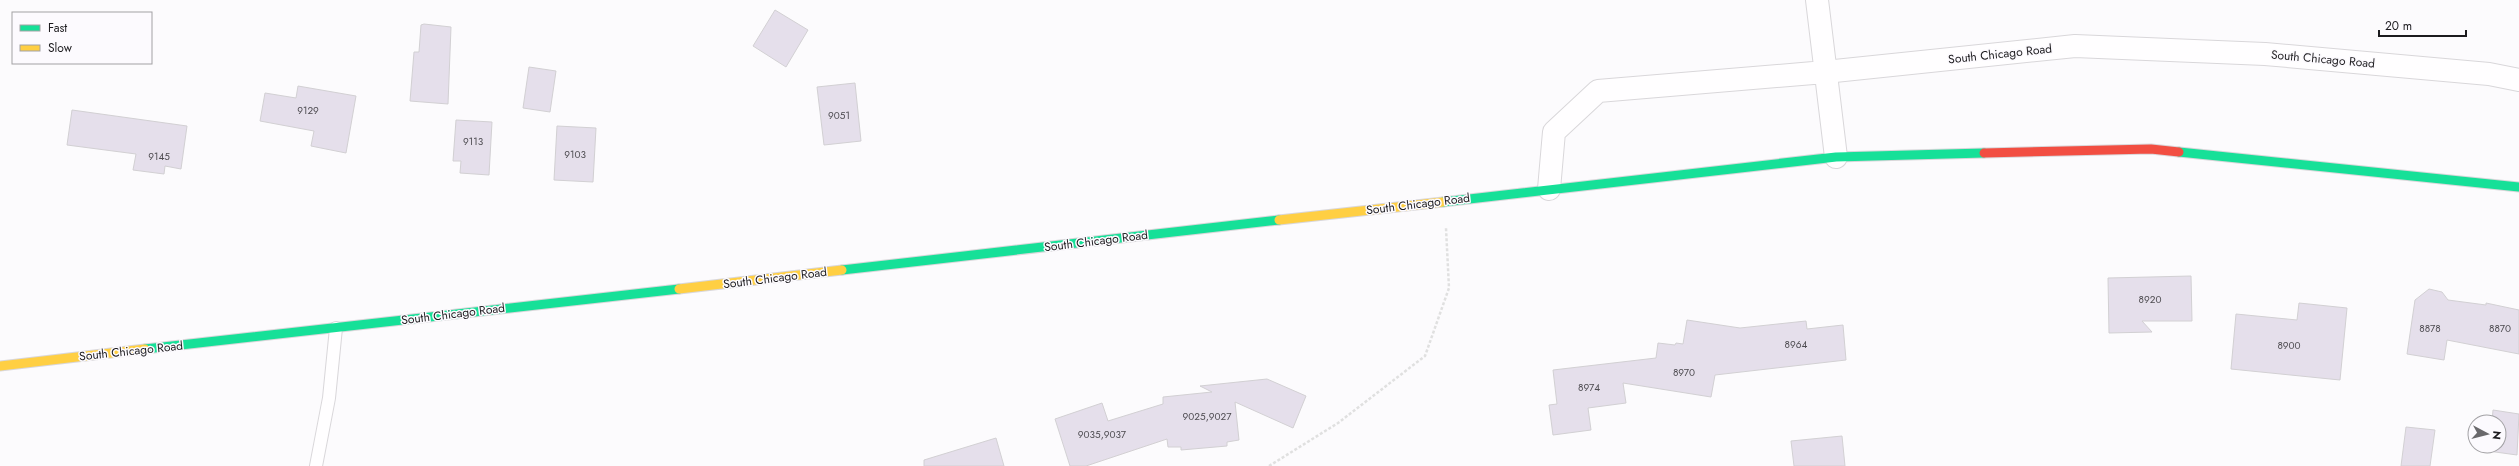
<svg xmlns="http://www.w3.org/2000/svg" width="2519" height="466" viewBox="0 0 2519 466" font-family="Jost,sans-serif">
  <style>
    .building { fill: #e5dfeb; stroke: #d2d0d3 }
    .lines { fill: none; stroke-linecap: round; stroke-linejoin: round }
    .lane-casing { stroke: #d9d7da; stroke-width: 14 }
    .street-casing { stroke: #d9d7da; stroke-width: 24 }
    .fast-casing { stroke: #d9d7da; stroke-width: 11 }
    .slow-casing { stroke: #d9d7da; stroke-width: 11 }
    .jam-casing { stroke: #d9d7da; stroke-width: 11 }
    .path { stroke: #e0e0e0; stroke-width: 2.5; stroke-dasharray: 3 2; stroke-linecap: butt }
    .lane { stroke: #fffeff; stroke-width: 12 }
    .street { stroke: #fffeff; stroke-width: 22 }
    .fast { stroke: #16e098; stroke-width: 9 }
    .slow { stroke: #ffcf43; stroke-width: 9 }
    .jam { stroke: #f24e42; stroke-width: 9 }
    .labels { text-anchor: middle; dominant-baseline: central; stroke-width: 3; stroke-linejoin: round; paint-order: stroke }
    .number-label { font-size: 10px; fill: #4e4c51 }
    .street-label { font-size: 12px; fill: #1c1b1e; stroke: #fcfafe }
  </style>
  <rect width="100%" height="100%" fill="#fcfbfd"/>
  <path class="building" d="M775,10L808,30L786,67L753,46Z
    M424,24L451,27L448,104L410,101L414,52H419L421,25Z
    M529,67L556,71L550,112L523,108Z
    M855,83L861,141L824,145L817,87Z
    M298,86L356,96L346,153L311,146L314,131L260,121L265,93L296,98Z
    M72,110L187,126L181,169L165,166L164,174L133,170L136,154L67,145Z
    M456,120L492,122L489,175L460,173L461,161H453Z
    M557,126L596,128L593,182L554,180Z
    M2191,276L2192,321H2142L2152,332L2109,333L2108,278Z
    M2429,289L2442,292L2448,300L2486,305V303L2519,310V354L2447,340L2444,360L2407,354L2415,300Z
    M2299,303L2347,308L2340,380L2231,369L2236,314L2297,320Z
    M1687,320L1740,328L1806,321L1807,329L1843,325L1846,360L1715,375L1711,397L1623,383L1626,403L1588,408L1591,430L1553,435L1549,405L1557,404L1553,370L1656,358L1658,343L1675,345L1676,343L1683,344Z
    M1267,379L1306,396L1293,428L1235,402L1239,440L1227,442V446L1181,450V447H1168L1167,439L1086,466H1070L1055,419L1102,403L1108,421L1163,404V397L1212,392L1200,386Z
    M2493,410L2519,414L2517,455L2488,451V446H2499V422H2492Z
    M2406,427L2435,430L2430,466H2401Z
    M1842,436L1845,466H1794L1791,441Z
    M996,438L1004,466H924V460Z"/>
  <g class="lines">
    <g class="lane-casing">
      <path id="lane" d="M316,466L329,398L336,328"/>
    </g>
    <g class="street-casing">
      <path id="street" d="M1817,0L1836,157
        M1549,189L1554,132L1598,91L1825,72L2075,46L2265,54L2489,74L2519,80"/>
    </g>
    <g class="fast-casing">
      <path id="fast" d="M2179,152L2519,187
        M1443,202L1836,157L1984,153
        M842,270L1279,220
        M145,349L679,289"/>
    </g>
    <g class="slow-casing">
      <path id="slow" d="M1279,220L1443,202
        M679,289L842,270
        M0,366L145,349"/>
    </g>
    <g class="jam-casing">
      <path id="jam" d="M1984,153L2151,149L2179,152"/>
    </g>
    <path class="path" d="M1269,466L1338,423L1425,356L1449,288L1446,228"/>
    <use href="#lane" class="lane"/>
    <use href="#street" class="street"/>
    <use href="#fast" class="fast"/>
    <use href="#slow" class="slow"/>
    <use href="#jam" class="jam"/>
  </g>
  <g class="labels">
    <g class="number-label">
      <text x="308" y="110">9129</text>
      <text x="839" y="115">9051</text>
      <text x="473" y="141">9113</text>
      <text x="575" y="154">9103</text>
      <text x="159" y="156">9145</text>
      <text x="2150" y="299">8920</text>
      <text x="2430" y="328">8878</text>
      <text x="2500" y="328">8870</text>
      <text x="1796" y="344">8964</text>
      <text x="2289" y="345">8900</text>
      <text x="1684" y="372">8970</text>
      <text x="1589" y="387">8974</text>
      <text x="1207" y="416">9025,9027</text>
      <text x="1102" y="434">9035,9037</text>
    </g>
    <g class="street-label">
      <text transform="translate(2000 54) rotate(-6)">South Chicago Road</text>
      <text transform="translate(2323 59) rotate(5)">South Chicago Road</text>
      <text transform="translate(1418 204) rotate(-7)">South Chicago Road</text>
      <text transform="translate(1096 241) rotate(-7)">South Chicago Road</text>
      <text transform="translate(775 278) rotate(-7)">South Chicago Road</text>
      <text transform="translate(453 314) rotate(-7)">South Chicago Road</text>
      <text transform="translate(131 351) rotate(-6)">South Chicago Road</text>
    </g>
  </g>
  <rect x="12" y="12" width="140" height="52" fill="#fcfafe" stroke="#a2a1a4"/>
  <rect x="20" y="25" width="20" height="6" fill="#16e098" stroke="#a2a1a4"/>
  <text x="48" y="32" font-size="12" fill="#1c1b1e">Fast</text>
  <rect x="20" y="45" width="20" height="6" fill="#ffcf43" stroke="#a2a1a4"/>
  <text x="48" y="52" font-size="12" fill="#1c1b1e">Slow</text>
  <g transform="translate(2487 434) rotate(97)"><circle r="19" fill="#fcfafe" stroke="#a2a1a4"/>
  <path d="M0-3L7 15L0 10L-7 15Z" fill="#6a696c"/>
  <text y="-6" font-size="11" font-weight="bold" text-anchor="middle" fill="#1c1b1e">N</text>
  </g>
  <path d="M2379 30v6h87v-6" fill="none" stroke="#1c1b1e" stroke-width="2"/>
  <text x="2385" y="30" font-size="12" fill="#1c1b1e" stroke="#fcfafe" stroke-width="3" paint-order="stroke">20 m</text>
</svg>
